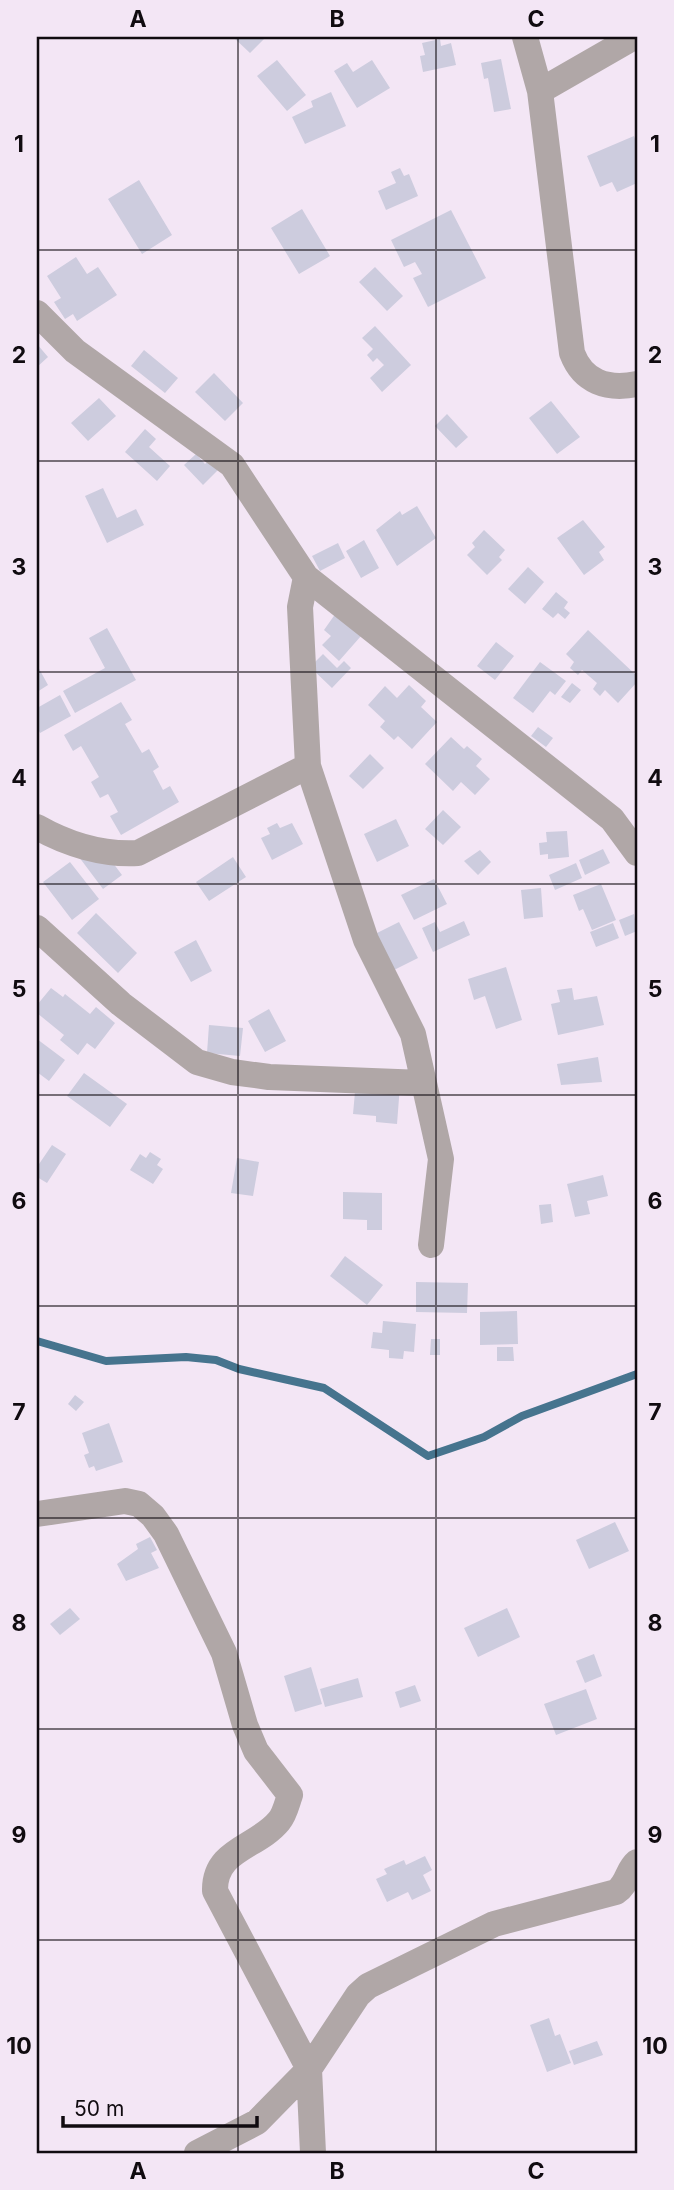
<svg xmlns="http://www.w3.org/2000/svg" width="674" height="2190" viewBox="0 0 674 2190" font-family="Inter,sans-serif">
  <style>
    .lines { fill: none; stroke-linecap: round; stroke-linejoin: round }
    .stream { stroke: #46748e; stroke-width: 8 }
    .building { fill: #cdccde }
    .street { stroke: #b0a7a7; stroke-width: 26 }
    .grid { fill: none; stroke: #100b10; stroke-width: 2; stroke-opacity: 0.55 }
    .neatline { fill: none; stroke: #100b10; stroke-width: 2.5 }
    .grid-label { font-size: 23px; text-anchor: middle; font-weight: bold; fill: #100b10 }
  </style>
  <rect width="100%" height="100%" fill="#f3e6f5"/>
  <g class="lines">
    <path class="stream" d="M37,1341L106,1361L186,1357L216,1360L239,1369L324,1388L428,1456L484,1437L522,1416L637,1374"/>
  </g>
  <path class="building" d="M233,37H266L250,53Z
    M440,39L441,46L451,43L456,65L423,72L420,56L425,55L422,43Z
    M501,59L511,109L494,112L488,78L484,79L481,63Z
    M277,60L306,95L287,111L257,76Z
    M372,60L390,88L357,108L334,71L347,63L353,72Z
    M331,92L346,126L305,144L292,117L313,107L311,101Z
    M634,136L637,145V183L617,192L612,182L600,187L587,156Z
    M400,168L404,176L409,174L418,196L386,210L378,191L396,183L391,172Z
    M139,180L172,235L142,254L108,199Z
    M302,209L330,256L299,274L271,228Z
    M451,210L486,278L428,307L413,278L422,274L415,262L404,267L391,240Z
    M76,257L87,274L98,267L117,295L77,321L73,314L65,319L54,302L61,298L47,276Z
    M375,267L403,296L387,311L359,282Z
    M375,326L411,365L382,392L370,378L384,365L377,358L373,362L367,355L373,349L362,338Z
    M37,344L48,357L37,367Z
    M144,350L178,378L165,393L131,366Z
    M214,373L243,403L225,421L195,392Z
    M99,398L116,416L88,441L71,423Z
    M551,401L580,437L557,454L529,418Z
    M447,414L468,437L456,448L435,426Z
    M145,429L156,439L149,447L170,466L157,481L125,452Z
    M196,454L205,464L210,459L219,469L203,485L184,465Z
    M103,488L117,518L136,509L144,525L107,543L85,496Z
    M417,506L436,538L397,566L376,530L400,511L402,515Z
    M583,520L605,547L599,552L604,560L584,575L557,538Z
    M484,530L505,550L499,557L502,560L487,575L467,555L475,547L472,543Z
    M364,540L379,568L361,578L346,551Z
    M338,543L345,558L320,571L312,556Z
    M528,567L544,582L525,604L508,589Z
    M556,592L568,602L564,608L570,613L565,619L558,613L553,618L542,609Z
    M336,613L361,636L339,661L322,645L331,636L324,630Z
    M107,628L136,680L75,713L63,691L105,668L89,638Z
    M588,630L637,676V682L618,703L605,690L600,696L593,689L597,683L582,670L578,675L570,668L574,662L566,654Z
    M496,642L514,656L495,680L477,666Z
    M323,654L337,668L344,661L351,668L332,688L310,667Z
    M540,662L566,681L555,695L550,691L533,713L513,698Z
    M37,665L48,685L37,692Z
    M572,683L581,690L570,703L561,697Z
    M409,685L426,701L421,707L437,722L412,749L398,736L394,740L380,727L385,721L368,705L385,686L397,698Z
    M60,695L71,716L40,733L37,727V708Z
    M121,702L132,720L125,724L142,753L149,749L159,767L153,771L163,790L170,786L179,802L121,835L110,816L118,812L108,794L100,798L91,782L99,777L81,746L73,751L64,735Z
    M538,727L553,738L546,747L531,736Z
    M451,737L464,749L467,746L482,759L476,766L490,779L475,795L461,782L453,791L425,764Z
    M370,754L384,768L363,789L349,776Z
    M443,810L461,827L443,845L425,829Z
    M396,819L409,846L377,862L364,834Z
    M277,823L280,828L292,823L303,844L272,860L261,838L270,834L267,828Z
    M567,831L569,857L548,859V854L540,855L539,843L547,842L546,832Z
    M98,843L122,875L103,889L79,857Z
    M603,849L610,863L585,875L579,860Z
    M480,850L491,862L478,875L464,861Z
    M233,857L246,877L209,901L196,882Z
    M70,862L99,899L72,920L43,882Z
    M576,863L582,878L555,890L549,875Z
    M434,879L447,904L414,920L401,895Z
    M601,884L616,920L592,930L583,909L579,911L573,895Z
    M541,888L543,917L524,919L521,890Z
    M96,913L137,953L118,973L77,933Z
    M634,914L637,931L625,936L619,920Z
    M464,921L470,935L433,952L422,928L435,922L440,932Z
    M399,922L418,958L388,973L369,937Z
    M613,923L619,938L596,947L590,932Z
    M196,940L212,971L191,982L174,952Z
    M506,967L522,1020L496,1029L485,996L474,1000L468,979Z
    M51,988L63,997L65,994L90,1014L96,1007L115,1023L95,1049L87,1043L78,1055L60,1040L64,1035L37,1013V1005Z
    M572,988L574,1000L597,996L604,1025L558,1035L551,1004L560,1002L557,990Z
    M269,1009L286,1041L265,1052L248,1021Z
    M209,1025L243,1028L240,1056L207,1053Z
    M37,1039L65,1060L49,1081L37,1072Z
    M598,1057L602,1082L561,1085L557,1064Z
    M84,1073L127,1104L110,1127L67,1096Z
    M356,1081L400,1085L397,1124L376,1122V1116L353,1114Z
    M52,1145L66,1154L47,1183L37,1177V1167Z
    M150,1152L161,1159L157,1165L163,1169L153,1184L130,1170L140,1154L146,1158Z
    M237,1158L259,1162L253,1196L231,1193Z
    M603,1175L608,1196L587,1201L590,1214L575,1217L567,1184Z
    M343,1192L382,1193V1230H367V1220L343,1219Z
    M551,1204L553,1222L541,1224L539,1205Z
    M345,1256L383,1285L367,1305L330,1276Z
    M416,1282L468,1283L467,1313L416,1312Z
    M517,1311L518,1344L480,1345V1312Z
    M383,1321L416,1324L414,1352L404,1351L403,1359L389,1358V1350L371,1348L373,1332L382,1333Z
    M431,1339H440V1355H430Z
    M497,1347H513L514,1361H497Z
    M75,1395L84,1402L76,1411L68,1404Z
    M109,1423L123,1462L96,1471L94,1466L89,1468L84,1455L89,1453L82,1433Z
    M615,1522L629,1551L589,1569L576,1540Z
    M150,1537L157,1550L151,1553L159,1568L126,1581L117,1564L138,1549L136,1544Z
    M70,1608L80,1619L60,1635L50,1624Z
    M507,1608L520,1637L478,1657L464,1628Z
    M594,1654L602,1676L585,1683L576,1661Z
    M311,1667L322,1704L295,1712L284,1676Z
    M358,1678L363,1697L325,1707L320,1689Z
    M415,1685L421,1701L400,1708L395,1692Z
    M586,1689L597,1719L556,1735L544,1704Z
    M425,1856L432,1870L423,1875L431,1891L412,1900L408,1892L387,1902L376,1879L387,1874L384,1869L404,1860L406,1865Z
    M549,2018L555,2036L560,2034L571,2063L547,2072L530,2025Z
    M597,2041L603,2055L574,2065L569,2051Z"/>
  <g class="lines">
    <path class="street" d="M525,37L540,91L572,353C583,382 607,390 637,384
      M540,91L634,37
      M37,313L75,351L232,465L306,577L612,819L637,853
      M306,577L300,607L308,766L366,940L413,1034L441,1159L431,1245
      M37,827C67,844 103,855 138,853L308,766
      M37,928L121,1004L197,1062L232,1072L269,1077L423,1083
      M37,1514L125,1501L139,1504L153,1516L166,1534L224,1653L245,1725L256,1751L290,1795C287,1803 285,1814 279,1821C257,1848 214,1849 215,1891L309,2069L358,1995L368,1986L494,1924L616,1892C628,1884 627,1870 637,1862
      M197,2153L257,2122L309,2069L313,2153"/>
  </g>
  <path class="grid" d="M238,37V2153M436,37V2153M37,250H637M37,461H637M37,672H637M37,884H637M37,1095H637M37,1306H637M37,1518H637M37,1729H637M37,1940H637"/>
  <rect width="674" height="2190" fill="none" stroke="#f3e6f5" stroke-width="77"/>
  <path d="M63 2116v10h194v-10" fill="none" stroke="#100b10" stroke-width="3.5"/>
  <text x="74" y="2116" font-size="21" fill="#100b10" stroke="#f3e6f5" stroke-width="5" paint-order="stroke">50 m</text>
  <rect x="38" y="38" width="598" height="2114" class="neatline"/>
  <g class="grid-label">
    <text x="138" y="27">A</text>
    <text x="337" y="27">B</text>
    <text x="536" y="27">C</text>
    <text x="19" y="152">1</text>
    <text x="655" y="152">1</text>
    <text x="19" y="363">2</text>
    <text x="655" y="363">2</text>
    <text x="19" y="575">3</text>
    <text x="655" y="575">3</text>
    <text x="19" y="786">4</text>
    <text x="655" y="786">4</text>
    <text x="19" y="997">5</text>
    <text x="655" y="997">5</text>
    <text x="19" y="1209">6</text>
    <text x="655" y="1209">6</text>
    <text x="19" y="1420">7</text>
    <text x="655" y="1420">7</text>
    <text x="19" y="1631">8</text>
    <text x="655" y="1631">8</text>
    <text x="19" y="1843">9</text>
    <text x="655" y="1843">9</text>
    <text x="19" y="2054">10</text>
    <text x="655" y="2054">10</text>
    <text x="138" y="2179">A</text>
    <text x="337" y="2179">B</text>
    <text x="536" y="2179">C</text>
  </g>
</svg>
